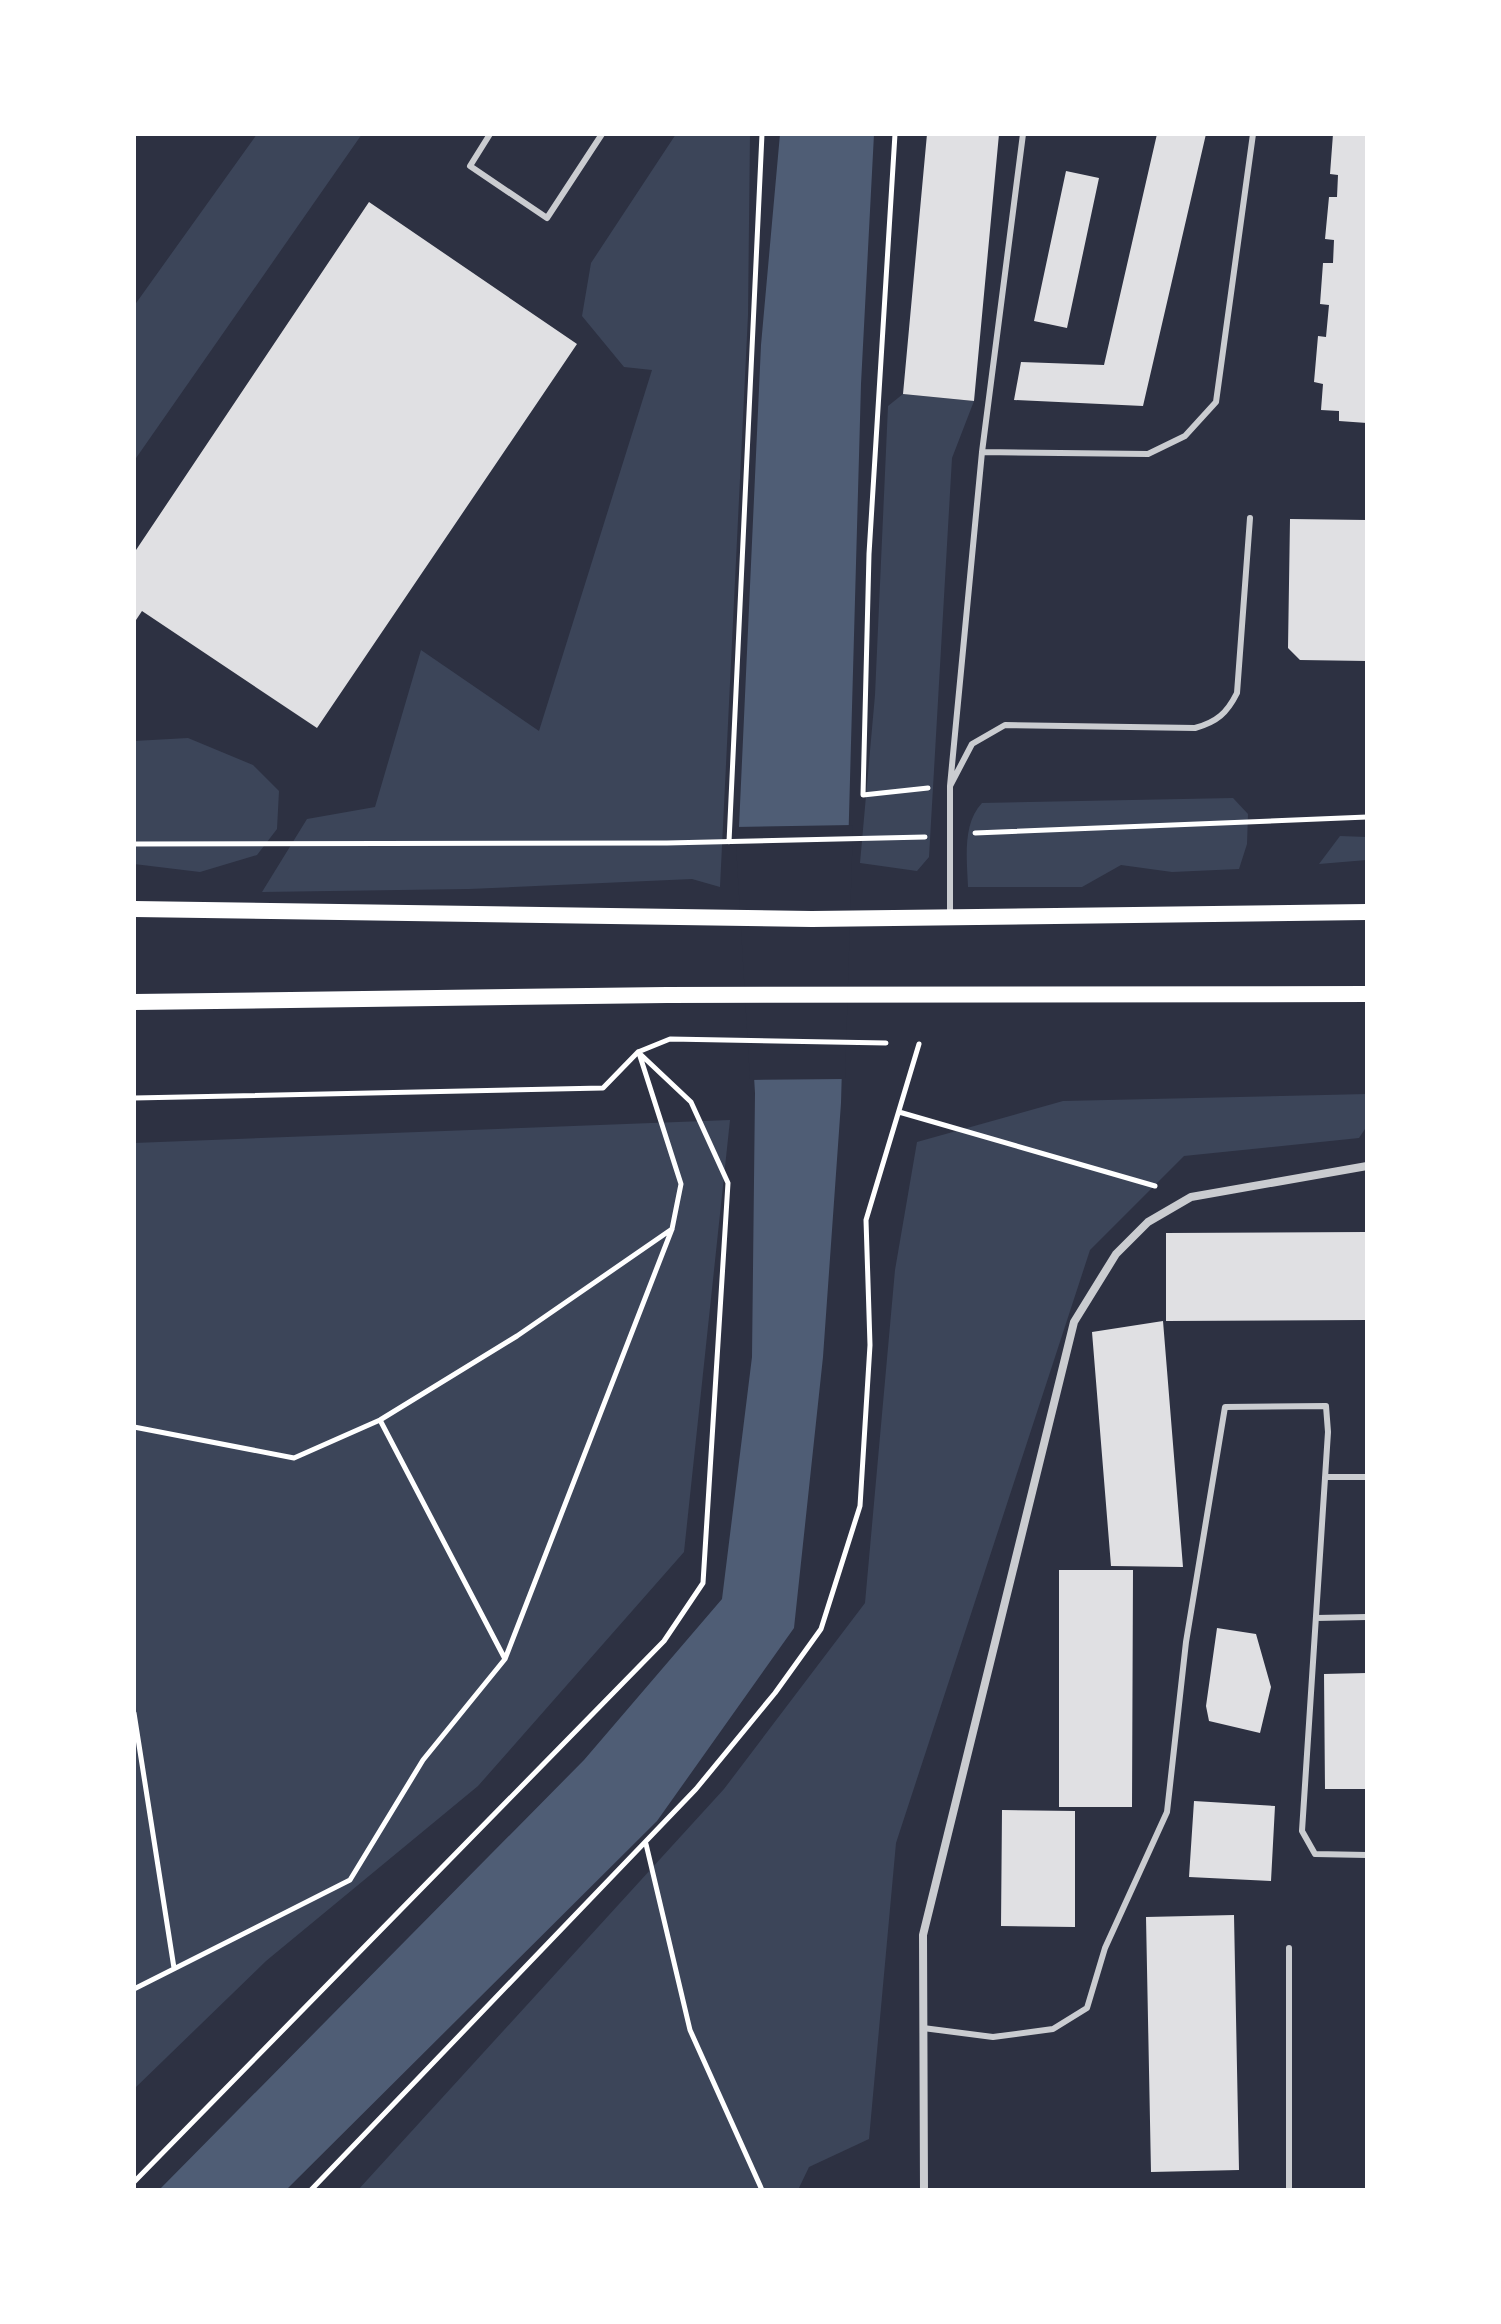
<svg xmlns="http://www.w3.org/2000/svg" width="1501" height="2324" viewBox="0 0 1501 2324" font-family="Georgia,serif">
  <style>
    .green { fill: #3c4559 }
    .water { fill: #4f5d75 }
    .pier { fill: #2d3142 }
    .building { fill: #e0e0e3 }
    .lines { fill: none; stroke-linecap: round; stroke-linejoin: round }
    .path { stroke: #fff; stroke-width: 5 }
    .service { stroke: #caccd0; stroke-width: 6 }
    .minor { stroke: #caccd0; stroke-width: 8 }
    .secondary { stroke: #fff; stroke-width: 16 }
  </style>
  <rect width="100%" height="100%" fill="#2d3142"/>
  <path class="green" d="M257,134H362L134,461V306Z
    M676,134H750L748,315L720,887L692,879L469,889L262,892L307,819L375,807L421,650L539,731L652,370L624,367L582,316L591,263Z
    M903,394L974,401L952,458L929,857L917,871L860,863L875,695L888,406Z
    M188,738L253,765L279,791L277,829L257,855L200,872L134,864V741Z
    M1233,798L1248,814L1247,844L1239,869L1172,872L1121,865L1082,887H968C967,860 962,824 982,803Z
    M1340,836L1367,837V860L1319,864Z
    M1367,1094V1126L1359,1138L1184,1156L1090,1250L896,1843L869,2139L809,2167L798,2190H358L724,1789L865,1603L895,1270L917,1142L1063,1101Z
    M730,1120L684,1552L478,1786L266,1961L134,2089V1143Z"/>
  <path class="water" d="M780,134H874L861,384L841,1103L823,1357L794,1628L657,1821L286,2190H159L584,1760L722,1599L752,1357L755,1093L739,827L761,345Z"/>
  <path class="pier" d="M853,825L845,1079L750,1080L735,827Z"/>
  <path class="building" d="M927,134H999L974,401L903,394Z
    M1157,134H1206L1143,406L1014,400L1021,362L1104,365Z
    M1333,134H1367V423L1339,421V411L1321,410L1323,384L1314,382L1318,336L1326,337L1329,305L1320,304L1323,263H1333L1334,240L1325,239L1329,197H1337L1338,175L1330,174Z
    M1066,171L1099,178L1067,328L1034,321Z
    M369,202L577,344L317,728L142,611L134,623V553Z
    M1290,519L1367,520V661L1300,660L1288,648Z
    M1367,1232V1320L1166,1321V1233Z
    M1163,1321L1183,1567L1111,1566L1092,1332Z
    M1059,1570H1133L1132,1807H1059Z
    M1217,1628L1256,1634L1271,1687L1260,1733L1209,1721L1206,1706Z
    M1367,1673V1789H1325L1324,1674Z
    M1194,1801L1275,1806L1271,1881L1189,1877Z
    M1002,1810L1075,1811V1927L1001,1926Z
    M1234,1915L1239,2170L1151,2172L1146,1917Z"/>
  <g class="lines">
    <path class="path" d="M895,134L869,554L863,795L928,788
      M975,833L1367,817
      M729,842L762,134
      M134,844L667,843L925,837
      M134,1098L603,1088L638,1052L670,1039L886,1043
      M899,1112L1155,1186
      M380,1420L505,1659
      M134,1427L294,1458L380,1420L517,1336L672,1229
      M134,1713L174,1968
      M646,1844L690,2030L762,2190
      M134,1989L350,1880L423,1760L505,1659L672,1229L681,1184L639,1053
      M134,2182L664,1641L703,1583L728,1183L691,1102L638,1052
      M311,2190L696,1789L775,1693L821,1629L860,1506L870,1345L866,1220L919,1044"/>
    <path class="service" d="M490,134L470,166L547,218L602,134
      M982,452L1148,454L1185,436L1216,402L1253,134
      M950,786L982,452L1023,134
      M950,916V786L972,744L1005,725L1195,728C1217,722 1227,713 1237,693L1250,518
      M1325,1477H1367
      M1316,1618L1367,1617
      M923,2028L993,2037L1053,2029L1087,2008L1105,1948L1167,1812L1186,1642L1225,1407L1326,1406L1328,1432L1302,1831L1315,1854L1367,1855
      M1289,2190V1948"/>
    <path class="minor" d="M924,2190L923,1935L1074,1322L1116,1254L1148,1222L1191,1197L1367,1166"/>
    <path class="secondary" d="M134,909L812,919L1367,912
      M134,1002L667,995L1367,994"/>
  </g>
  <rect width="1501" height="2324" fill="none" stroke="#ffffff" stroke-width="272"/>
</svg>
